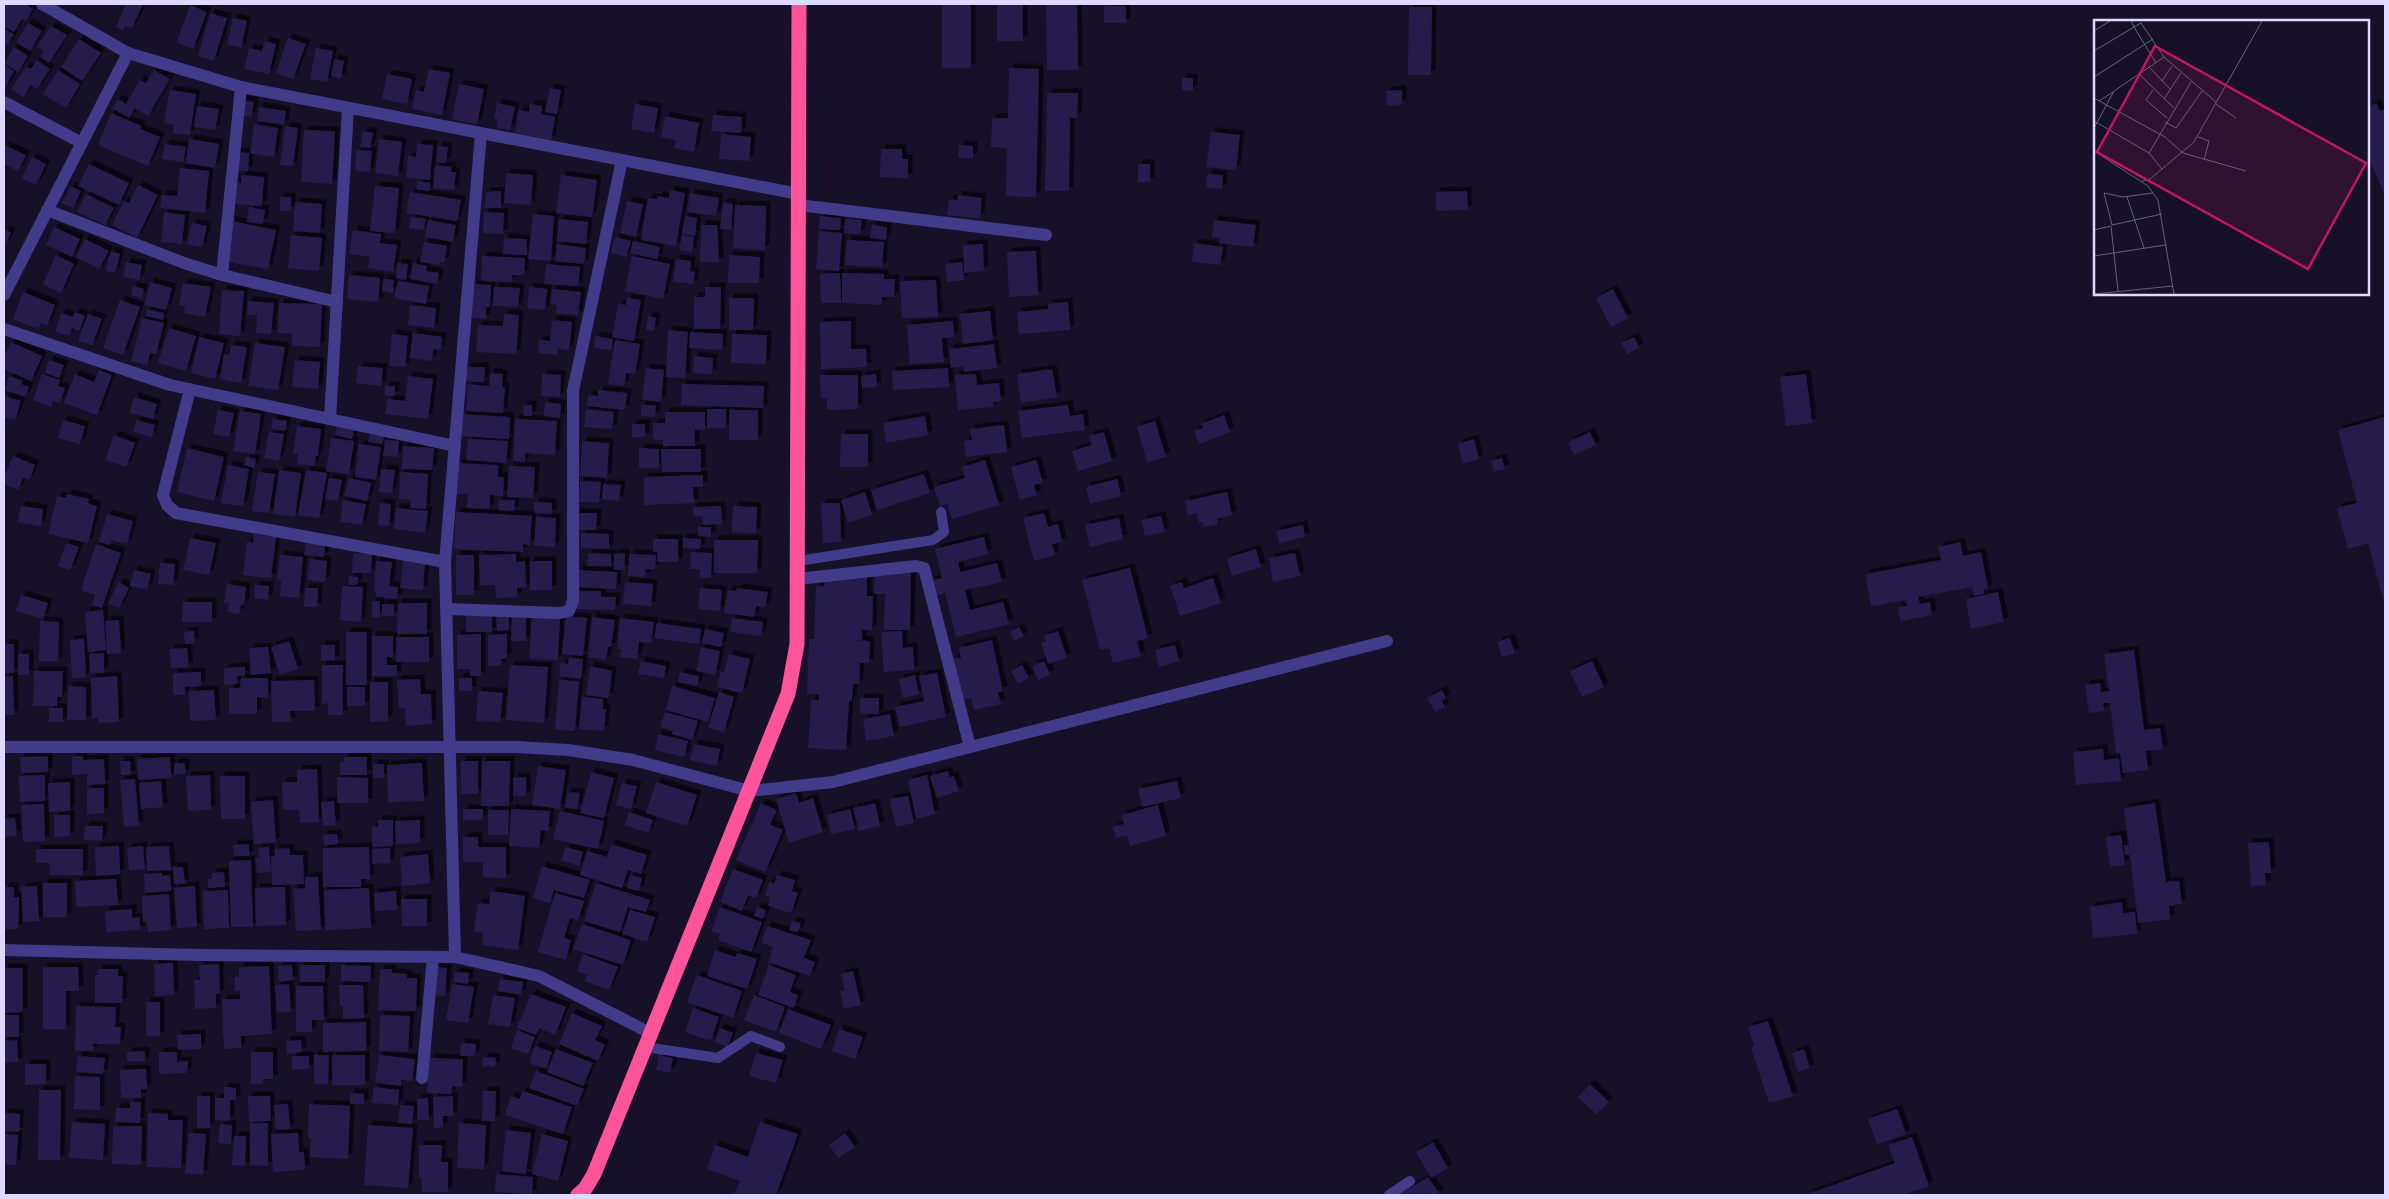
<svg xmlns="http://www.w3.org/2000/svg" width="2389" height="1199" viewBox="0 0 2389 1199" font-family="'Fira Sans',sans-serif">
  <style>
    .building { fill: #281c4b; filter: url(#shadow) }
    .lines { fill: none; stroke-linecap: round; stroke-linejoin: round }
    .lane { stroke: #423b89; stroke-width: 10 }
    .street { stroke: #423b89; stroke-width: 12 }
    .highway { stroke: #ff549c; stroke-width: 15 }
    .inset-road { fill: none; stroke: #66607f; stroke-width: 1 }
    .view { fill: #c2185b; fill-opacity: 0.15; stroke: #c2185b; stroke-width: 2.5 }
    .inset-edge { fill: none; stroke: #dfd9ff; stroke-width: 2.5 }
  </style>
  <defs>
    <filter id="shadow"><feDropShadow dx="4.5" dy="-4.5" stdDeviation="0" flood-color="#0009"/></filter>
  </defs>
  <rect width="100%" height="100%" fill="#161029"/>
  <path class="building" d="M4,4H25L33,9L26,21L22,19L14,32L4,26Z
    M126,4H143L132,28L125,26L123,30L116,27Z
    M942,4H971V68H942Z
    M1046,4H1077L1078,70H1047Z
    M190,5L207,12L193,49L177,42Z
    M997,5H1023V41H997Z
    M1104,6H1126V23H1104Z
    M1409,7H1432L1431,75H1408Z
    M210,13L227,18L214,61L198,56Z
    M233,18L247,21L241,48L227,44Z
    M28,23L42,31L30,51L16,42Z
    M51,26L67,35L49,63L40,57L44,51L37,47Z
    M4,29L14,34L7,45L4,44Z
    M288,38L306,44L293,79L276,73Z
    M79,39L101,53L82,81L61,67Z
    M265,41L276,44L269,74L244,69L249,48L262,51Z
    M14,47L28,56L18,72L4,63Z
    M316,48L333,51L327,82L310,79Z
    M334,59L344,61L341,79L331,76Z
    M37,60L50,69L37,89L31,85L23,97L11,89L26,67L31,69Z
    M4,65L14,71L4,90Z
    M1009,68L1039,69L1036,197L1006,196L1007,148L991,147L992,118H1008Z
    M429,69L450,73L442,115L412,109L416,90L424,92Z
    M58,70L80,84L66,108L43,94Z
    M154,70L170,79L148,116L135,108L129,118L112,108L118,99L126,104L140,80L146,83Z
    M387,74L412,79L407,104L382,99Z
    M1182,78H1193V91L1182,90Z
    M459,84L484,89L477,124L452,119Z
    M550,88L561,90L557,114L545,112Z
    M170,90L196,94L190,135L173,133L174,125L164,123Z
    M1402,90V105L1387,106L1386,91Z
    M1047,93H1078L1077,118H1070L1069,191H1045Z
    M242,100L254,102L251,117L239,115Z
    M497,103L515,107L510,130L496,127L498,119L494,118Z
    M2376,103L2380,111L2385,109V195L2368,157V107Z
    M530,104L542,106L541,114L555,117L551,140L515,133L519,110L529,112Z
    M635,104L658,108L654,133L631,129Z
    M197,106L219,109L215,130L194,127Z
    M259,107L286,111L284,125L257,121Z
    M111,113L141,126L140,129L160,137L148,166L98,145Z
    M713,115L742,117L741,133L711,131Z
    M665,116L699,123L694,152L674,148L676,140L661,137Z
    M254,124L278,128L274,157L250,153Z
    M285,126L298,128L293,166L280,165Z
    M304,130L335,131L332,184L301,182Z
    M363,131L373,133L370,148L360,147Z
    M1211,132L1240,135L1236,170L1206,167Z
    M721,134L751,137L749,161L719,159Z
    M189,139L219,144L215,168L186,163Z
    M379,139L402,142L398,176L375,173Z
    M165,144L186,147L183,162L162,159Z
    M417,144L433,145L430,180L406,178L408,156L416,157Z
    M4,145L26,155L18,171L4,164Z
    M959,145L973,146V158H958Z
    M438,146L448,147L446,163L436,162Z
    M881,149H902V159H908V178L880,177Z
    M356,150L372,151L370,172L355,171Z
    M235,152L249,153L248,171L233,170Z
    M32,157L46,164L36,185L22,178Z
    M89,164L129,183L119,205L78,186Z
    M1138,164H1150V182H1138Z
    M435,165L452,167L451,172H456L454,190L433,188Z
    M180,168L209,171L205,213L160,208L162,195L177,196Z
    M506,173L533,175L531,205L504,203Z
    M1207,174L1223,175L1222,189L1206,188Z
    M241,175L264,177L262,206L234,204L235,182L241,183Z
    M561,175L597,180L592,217L556,213Z
    M418,181L431,183L429,191L416,189Z
    M138,185L158,195L137,238L112,225L124,201L129,203Z
    M71,186L81,191L73,208L62,203Z
    M375,186L399,188L395,233L370,231Z
    M670,190L685,193L676,246L641,240L648,198L657,199L658,196L669,198Z
    M501,191V208H485L486,192Z
    M1467,191L1468,210L1436,211V192Z
    M410,192L461,200L457,221L406,213Z
    M690,193L719,198L716,216L687,212Z
    M86,194L114,208L105,225L77,212Z
    M958,195L982,198L980,218L947,215L949,199L957,200Z
    M280,197H291V211H280Z
    M627,201L643,204L636,237L620,233Z
    M295,202L322,204L320,233L293,231Z
    M723,203L733,204L731,230L720,229Z
    M735,205L766,206L765,250L733,248Z
    M249,207L265,210L263,224L247,222Z
    M164,212L185,215L182,244L161,242Z
    M484,212L504,213L503,234L483,233Z
    M533,214L554,216L551,261L528,259Z
    M685,216L697,218L695,236L682,234Z
    M820,216L841,218L840,230L819,229Z
    M411,217L426,219L423,230L409,228Z
    M845,218L862,220L860,234L844,233Z
    M559,219L588,222L586,244L557,241Z
    M428,220L456,225L453,242L425,237Z
    M1214,220L1256,225L1253,247L1219,243L1220,238L1212,237Z
    M231,221L276,230L268,269L228,262L231,244L226,243Z
    M192,223L207,226L202,247L187,244Z
    M701,225H717L719,262H700Z
    M872,225L887,227L886,240L870,238Z
    M54,227L80,239L72,257L46,245Z
    M4,229L11,233L4,247Z
    M353,230L381,234L380,243L397,245L393,272L368,268L370,257L349,254Z
    M819,231L842,233L839,271L816,269Z
    M291,235L322,238L319,271L288,268Z
    M682,235L694,237L692,252L679,250Z
    M615,237L631,241L626,257L611,253Z
    M504,238L527,239V255L503,254Z
    M85,239L109,251L99,269L76,257Z
    M847,240L884,242L882,267L845,265Z
    M633,241L660,247L657,259L630,253Z
    M424,242L447,246L444,263L439,262V265L420,262Z
    M1194,243L1223,247L1220,265L1192,262Z
    M557,244L586,248L584,264L555,261Z
    M983,244L984,271L964,273L963,245Z
    M111,251L120,254L115,273L105,271Z
    M1036,251L1038,295L1009,297L1007,252Z
    M56,255L74,264L61,293L43,284Z
    M729,255L760,257L759,283H728Z
    M482,256L525,258L524,275H512V282L481,281Z
    M632,256L670,264L663,299L625,291Z
    M676,259L691,261L690,271L695,272L693,284L673,282Z
    M126,262L142,265L139,280L123,277Z
    M962,262L964,280L947,282L945,264Z
    M397,263L408,264L406,280L396,278Z
    M413,263L427,266L426,271L439,273L437,284L410,279Z
    M546,264L580,267L578,286L544,284Z
    M840,273L841,303H821L820,274Z
    M842,273L884,274V279H895L894,297H882V305L842,303Z
    M349,275L380,278L378,302L347,299Z
    M383,279L394,280L393,293L382,291Z
    M936,280L938,317L902,318L900,281Z
    M398,281L429,286L426,304L394,298Z
    M150,282L172,288L166,310L144,305Z
    M183,283L211,287L205,317L184,313L185,307L179,305Z
    M472,284L491,285L490,307H486V319L471,318Z
    M133,286L144,289L142,298L131,295Z
    M494,287L520,288L518,307L493,306Z
    M529,287L547,289L545,310L527,308Z
    M705,287H721L720,329H694V297H705Z
    M552,289L581,292L578,315L556,313L557,305L550,304Z
    M1613,289L1628,318L1611,327L1596,298Z
    M222,290L244,291L240,336L219,334Z
    M23,292L55,305L47,326L41,323L39,329L13,319Z
    M627,298L641,300L634,341L612,337L618,304L626,305Z
    M729,298H754L753,330H729Z
    M120,300L140,307L123,355L103,348Z
    M248,301L274,303L271,334L256,333L257,315H247Z
    M1068,302L1070,330L1019,334L1017,312L1048,309V304Z
    M279,303L322,304L320,347L292,346V333H278Z
    M410,305L436,308L434,328L408,325Z
    M147,309L164,313L163,320L146,316Z
    M990,311L993,340L963,344L960,314Z
    M75,312L85,316L79,331L72,328L69,336L55,331L61,313L73,317Z
    M88,314L102,319L92,345L78,341Z
    M504,314L519,315L516,354L476,352L478,325L503,326Z
    M648,316L656,318L654,331L646,330Z
    M142,318L164,323L156,354L150,353L147,365L131,361Z
    M552,320L572,322L569,350L558,349L557,355L538,353L539,340L550,341Z
    M851,321V349H866L867,367L821,369L820,322Z
    M953,321L954,337L942,338L944,362L910,364L907,325Z
    M169,328L196,336L186,371L158,363Z
    M668,330L688,332L685,378L666,377Z
    M690,332L723,334L722,350L689,348Z
    M413,333L442,337L441,350L433,349L432,361L410,358Z
    M392,334L408,336L405,367L389,366Z
    M732,334L767,335L766,364L731,363Z
    M595,336L613,339L611,350L594,348Z
    M199,337L224,343L215,379L191,373Z
    M1634,337L1639,347L1627,354L1621,343Z
    M615,340L640,344L635,374L626,373L624,386L608,384Z
    M11,342L42,356L31,381L4,369V352L6,353Z
    M255,343L285,347L278,390L248,386Z
    M994,344L997,368L964,372L963,366L951,368L949,349Z
    M231,345L247,347L241,383L220,379L224,354L229,355Z
    M694,356L713,358L712,374L693,373Z
    M49,360L64,365L59,378L45,373Z
    M295,360L320,362L318,389L292,387Z
    M358,366L383,368L381,386L356,383Z
    M467,367H485L484,382L466,381Z
    M646,368L664,370L661,402L642,400Z
    M948,368L949,387L893,390L892,371Z
    M1052,369L1057,397L1021,403L1017,374Z
    M99,370L112,375L97,415L64,403L75,374L94,382Z
    M490,373L503,374L502,387H505L503,413L466,411L468,384L489,386Z
    M42,374L60,380L58,386L65,388L60,403L53,401L51,407L33,400Z
    M542,374L561,375L560,397L541,396Z
    M876,374L877,387L862,388L861,376Z
    M976,374L977,385L999,383L1001,401L993,402V407L958,410L955,375Z
    M1806,374L1812,423L1786,426L1780,377Z
    M820,375H858V409L827,410V398H821Z
    M9,376L23,381L21,384L29,387L25,397L5,390Z
    M408,376L433,379L428,419L385,414L388,399L405,401Z
    M682,384L764,386L763,408L681,405Z
    M385,386H395V396H385Z
    M598,390L627,393L625,410L587,406L588,395L598,396Z
    M4,396L21,401L15,420L4,417Z
    M134,397L157,404L153,419L130,413Z
    M545,402L561,404L560,418L544,416Z
    M523,405H532V416H524Z
    M641,405H656L655,417L641,416Z
    M1068,405L1070,416L1083,414L1085,430L1022,438L1018,411Z
    M586,409L614,412L612,429L584,427Z
    M707,409H726V428H707Z
    M218,410L234,413L229,437L213,434Z
    M729,410H758V440H729Z
    M240,411L261,414L255,454L233,451Z
    M665,412H705V430H695V446H663V440L653,439V423H665Z
    M462,414L510,417L509,439L460,436Z
    M1224,415L1230,432L1199,444L1194,431L1203,428L1201,424Z
    M925,416L928,435L886,443L883,423Z
    M2385,417V606L2368,543L2348,549L2337,508L2357,503L2338,430Z
    M273,419L287,421L285,431L271,429Z
    M515,419L557,421L555,455L525,453V462L513,461Z
    M63,420L85,426L80,444L58,438Z
    M136,420L155,425L152,437L133,432Z
    M1155,421L1166,457L1147,462L1137,427Z
    M632,424H645V437H632Z
    M1004,425L1007,452L966,457L964,441L972,440L970,429Z
    M297,426L321,429L318,456H316L314,466L297,464L298,454L293,453Z
    M337,427L354,430L352,439L335,435Z
    M269,432L284,434L279,461L264,458Z
    M1104,432L1112,461L1078,471L1072,451L1092,445L1089,436Z
    M1590,432L1596,445L1574,455L1568,442Z
    M370,433L384,435L382,444L368,442Z
    M841,434H868V467H840Z
    M114,435L135,443L126,467L105,460Z
    M331,438L354,441L349,474L326,471Z
    M468,439L508,441L506,463L466,460Z
    M1474,439L1479,459L1463,464L1458,444Z
    M385,440L399,441L397,457L383,456Z
    M582,441L609,443L607,478L580,476Z
    M359,444L381,447L376,480L355,477Z
    M403,446L434,448L432,470L402,469Z
    M187,448L224,457L214,501L177,492Z
    M639,448L659,449V468H639Z
    M661,449H701V472H662Z
    M13,456L35,465L29,480L23,478L18,490L4,484V478Z
    M246,457L256,459L254,468L244,465Z
    M1502,458L1505,469L1494,471L1491,461Z
    M985,460L999,505L952,519L947,504L940,506L934,487L965,478L962,467Z
    M1036,460L1043,483L1034,485L1037,495L1020,500L1011,467Z
    M458,463L498,465V477H504L503,496L490,495L489,509L467,508L468,494H456Z
    M228,465L249,469L243,506L221,503Z
    M509,466L535,467L533,498L507,497Z
    M381,469L395,470L392,493L379,492Z
    M279,470L301,473L295,517L273,514Z
    M306,470L327,473L319,518L298,515Z
    M258,472L275,474L269,513L252,511Z
    M400,472L428,474L426,509L410,508L411,500L399,499Z
    M924,474L930,493L877,510L871,490Z
    M703,475V487H693L694,503L644,505V477Z
    M329,478L342,480L338,501L325,499Z
    M349,478L371,483L367,501L344,496Z
    M1117,479L1121,496L1090,504L1086,487Z
    M580,481L601,482L599,503L579,502Z
    M603,484L621,485L619,501L602,499Z
    M865,492L872,515L848,523L841,500Z
    M1227,492L1232,515L1217,519L1218,524L1204,527L1202,522L1199,523L1197,513L1188,516L1185,501Z
    M67,494L89,499L88,503L97,506L88,543L48,534L57,496L66,498Z
    M343,500L366,504L362,525L340,522Z
    M499,500H515L514,511L498,510Z
    M534,502L552,503V514L534,513Z
    M380,503L391,504L389,526L378,525Z
    M821,503H840L841,542L823,543Z
    M21,506L43,509L41,526L18,522Z
    M721,506L722,524L703,525V516H693V507Z
    M733,506L757,507L756,533L732,532Z
    M396,508L428,511L425,533L394,529Z
    M456,512L532,516L530,545L523,544V552L454,549Z
    M576,513H597L596,530H575Z
    M1044,513L1048,527L1058,524L1062,542L1052,544L1055,555L1034,561L1023,518Z
    M107,514L133,521L127,544L112,540L110,545L99,542Z
    M1161,516L1165,532L1145,536L1141,520Z
    M536,517L556,518L555,547L534,546Z
    M1119,518L1123,539L1090,547L1085,525Z
    M1303,525L1305,537L1279,543L1276,531Z
    M698,527H711V537L698,536Z
    M581,533L609,534V549L581,548Z
    M254,534L276,537L271,578L243,575L247,542L253,543Z
    M984,537L988,554L958,562L960,572L997,563L1002,582L965,590L970,610L1003,602L1009,624L956,637L945,593L934,596L930,581L942,578L935,549Z
    M190,538L216,543L209,575L183,570Z
    M683,538L701,539L700,549L683,548Z
    M653,539H678V562H657V552H653Z
    M714,540H758L757,573H714Z
    M306,542L325,543L324,557L304,555Z
    M1960,542L1963,556L1981,552L1988,589L1983,590L1984,594L1974,596L1972,587L1918,597L1920,604L1930,602L1932,615L1901,621L1898,607L1907,606L1906,600L1871,606L1865,574L1941,560L1938,547Z
    M66,543L79,547L70,570L58,566Z
    M96,544L121,553L102,608L92,605L95,595L81,590Z
    M1256,549L1261,567L1232,576L1227,558Z
    M691,552L712,553L711,578H700V569H690Z
    M353,553L372,554L371,573H352Z
    M588,553L611,554V566H587Z
    M625,553V570H614V554Z
    M1295,553L1300,576L1273,582L1269,558Z
    M516,554V562L525,561L526,587L517,588V597L496,598L495,585H480L479,555Z
    M629,554L656,555L655,569H646L645,577L628,576Z
    M280,555L303,557L299,598L280,596L281,580H277Z
    M456,555H474V595H456Z
    M310,559L327,561L325,582L307,580Z
    M403,559L425,561L423,590L400,588Z
    M376,561L392,562L389,586L398,587L397,599L376,597V591H374Z
    M530,561H552V590H530Z
    M160,563L175,564L173,585L158,584Z
    M1130,568L1148,638L1137,641L1141,656L1113,663L1109,648L1100,650L1082,580Z
    M134,570L151,574L147,589L130,586Z
    M578,570L617,572L616,589L577,587Z
    M911,570L910,630H884L885,594H874L875,571Z
    M867,575V596H873L872,630H862V640H855L870,641L869,663H860L859,684H853L852,701H849L846,750L808,748L811,700H819V694H807L809,639H814L816,586H824L825,579Z
    M349,576L358,577L357,585H348Z
    M1213,578L1221,603L1180,616L1170,586L1182,582L1184,588Z
    M119,582L129,588L119,608L108,603Z
    M625,582L653,584L651,606L623,604Z
    M227,584L246,587L244,605H241L239,614L228,612L229,603H224Z
    M255,585L269,586L268,600L254,598Z
    M342,586L363,587L361,622L340,620Z
    M305,588H318L317,607H304Z
    M700,588L722,590L720,611L698,609Z
    M737,588L768,592L765,607L756,606L754,617L724,613L728,590L736,591Z
    M575,591H601V597H616L615,610L575,609Z
    M1998,592L2004,622L1971,629L1966,599Z
    M21,595L48,603L43,619L16,611Z
    M372,601H380V617H372Z
    M183,602H212V622H182Z
    M398,603H427V634H397Z
    M382,604H394V616H382Z
    M103,610L106,650L88,652L85,612Z
    M509,613V630L497,631L496,614Z
    M512,614H526V641H511Z
    M532,615L560,617L558,660L529,659Z
    M466,616H492V632H466Z
    M566,616L587,618L583,656L562,654Z
    M592,617L615,620L611,647H608L606,660L588,657Z
    M620,618L654,622L651,643L639,642L637,659L620,657L621,649H617Z
    M732,618L763,622L761,636L730,632Z
    M119,620L121,653L107,654L105,621Z
    M40,621L59,622L58,661H39Z
    M657,623L701,629L699,644L654,638Z
    M1019,627L1024,636L1014,641L1010,632Z
    M705,629L724,633L721,647L702,643Z
    M194,631L195,643L185,644L184,632Z
    M902,631L903,648L913,647L914,670L884,672L881,632Z
    M1058,631L1067,658L1048,664L1041,643L1046,641L1044,636Z
    M346,632H367V685H346Z
    M481,634V676H470V669H457V635Z
    M507,634V658L501,659V666H488V635Z
    M372,636H393V657H387V665H397V676H372Z
    M396,637H429V662H396Z
    M1510,638L1515,653L1502,657L1497,642Z
    M84,639L86,677L72,678L70,640Z
    M992,640L1003,691L998,692L1001,704L974,710L971,698L962,700L953,659L961,658L959,648Z
    M289,641L298,669L280,675L271,647Z
    M4,644H14V673H4Z
    M321,645H335V660L321,661Z
    M1175,645L1179,661L1159,667L1155,650Z
    M268,647L271,673L251,675L249,648Z
    M701,647L720,651L715,675L696,671Z
    M187,648L189,667L171,668L170,649Z
    M2134,650L2144,730L2160,728L2163,749L2146,751L2148,770L2123,773L2120,753H2116L2110,703H2103L2104,711L2089,713L2085,685L2100,683L2101,692L2109,691L2104,654Z
    M104,653V673H90L89,654Z
    M18,654H29V675H18Z
    M729,654L750,659L742,693L717,687L721,671L724,672Z
    M569,658L583,659L581,679L559,676L561,663L568,664Z
    M641,661L666,666L664,678L638,674Z
    M1044,661L1050,674L1038,680L1032,666Z
    M1592,661L1604,687L1582,697L1570,671Z
    M322,665H343V715H328V703L322,704Z
    M510,665L548,667L544,723L506,720Z
    M1022,665L1029,678L1018,684L1011,671Z
    M590,666L612,671L609,698L586,695Z
    M245,667V675L237,676V684L224,685V668Z
    M34,671H63L62,697H57V706H33Z
    M201,672V686L185,687V695H173V673Z
    M680,672L699,676L697,686L678,682Z
    M937,673L946,717L900,727L895,707L924,701L919,676Z
    M915,675L919,694L903,698L899,679Z
    M13,676L14,715H4V677Z
    M117,676L119,722L99,723L98,717L92,718L91,678Z
    M241,678H268V698L257,697V714H229V688H240Z
    M459,678H472V691H459Z
    M420,679L421,694H431L432,724L406,726L405,708L399,709L397,680Z
    M314,680L315,711H290L291,722H272L271,681Z
    M559,680L579,681L575,731L555,730Z
    M370,682H388V721L370,722Z
    M68,686L86,687V720H67Z
    M672,686L715,698L708,722L666,710Z
    M347,687H365V706H347Z
    M214,690L216,720L190,721L189,691Z
    M1442,690L1446,698L1442,701L1445,707L1435,712L1427,698Z
    M478,691L503,693L500,722L476,721Z
    M719,692L734,697L724,732L708,728Z
    M582,697L603,699V709H606L604,731L579,729Z
    M860,698H879V714H860Z
    M49,708H63V722H49Z
    M665,712L698,721L692,740L672,734L673,731L660,727Z
    M890,714L894,736L866,741L863,719Z
    M658,734L688,741L684,757L655,750Z
    M694,744L720,749L717,766L690,760Z
    M2103,749L2104,760L2119,758L2121,781L2076,785L2073,752Z
    M48,756V772L21,773L20,757Z
    M72,756H83V760L104,759L105,784L87,785V774L72,775Z
    M170,757L171,778L138,780L137,759Z
    M344,757H367V775H340V762H344Z
    M120,761H130L131,775H121Z
    M461,761H478V794H461Z
    M482,761H510L509,806H481Z
    M174,763H185V774L174,775Z
    M422,763L424,801L388,802L387,765Z
    M373,764H384V778H373Z
    M538,766L566,770L560,809L532,805Z
    M317,769L319,822L300,823L299,810H283L282,782H297V770Z
    M948,771L949,777L954,776L959,791L937,798L930,776Z
    M591,772L614,778L604,818L580,813Z
    M45,775V801L20,802L19,776Z
    M210,775L211,810L188,811L186,776Z
    M927,775L935,814L916,819L908,780Z
    M220,776H245V819H221Z
    M337,777L368,778V803H337Z
    M526,777V796H513V778Z
    M135,779L139,826L124,827L120,780Z
    M161,781L163,807L141,809L139,783Z
    M1177,781L1181,798L1142,807L1138,789Z
    M70,782V811L49,812L48,783Z
    M656,782L697,795L687,826L646,813Z
    M622,783L637,786L631,809L616,805Z
    M87,788H104V813L87,814Z
    M567,792L580,793L577,809L565,808Z
    M796,793L799,803L813,798L823,832L789,843L776,799Z
    M908,796L914,823L896,827L890,799Z
    M273,800L276,843L254,844L251,802Z
    M334,801L336,825L323,826L321,802Z
    M761,803L777,810L770,825L783,830L765,872L736,860Z
    M875,803L880,826L859,831L853,808Z
    M2155,803L2166,882L2179,881L2182,904L2169,906L2170,919L2138,923L2130,855H2125L2124,845H2129L2124,808Z
    M44,804L45,841L23,842L21,805Z
    M1158,805L1166,836L1130,846L1127,835L1116,838L1113,827L1124,824L1122,815Z
    M463,809H483V820H463Z
    M511,809L550,811L548,831L541,830L539,848L509,846Z
    M850,809L855,829L831,834L827,815Z
    M488,810H509L508,835H488Z
    M560,811L604,821L598,849L553,839Z
    M629,812L653,820L648,833L625,825Z
    M54,815H70V836L54,837Z
    M15,818L17,835L4,837V819Z
    M378,820H393V846L372,847V827H378Z
    M420,820V843L396,844L395,821Z
    M85,826H103L102,841L84,840Z
    M337,834L338,844L324,845L323,835Z
    M2121,835L2125,865L2110,867L2106,837Z
    M463,837H478V847H506V878L483,877V862H463Z
    M2269,842L2271,873H2265L2266,885L2251,886L2248,843Z
    M249,844V856H234L233,845Z
    M611,844L647,855L641,874L628,870L622,888L580,875L587,851L607,857Z
    M119,846L120,874L96,876L95,847Z
    M143,846L145,869L129,871L127,848Z
    M169,846L171,870L147,871L146,847Z
    M269,847L271,872L257,873L255,858H259L258,848Z
    M369,847L370,879H361V887H323V848Z
    M566,847L583,852L579,866L561,860Z
    M289,848L290,855H303L304,884L272,885L271,856H275V849Z
    M390,848V863L372,864V849Z
    M36,849H83V875H49L50,863H36Z
    M428,854L430,883L402,886L400,857Z
    M251,860L253,927H231L229,861Z
    M542,866L590,880L584,898L554,890L550,903L533,898Z
    M173,867H183L185,884H174Z
    M733,869L763,880L756,898L748,895L742,911L720,902Z
    M224,872L225,887L208,888V879H212V873Z
    M162,873V876L170,875L171,891L145,893L144,874Z
    M630,875L642,878L639,891L627,888Z
    M777,875L795,880L792,891L798,893L791,913L768,906L770,897L765,895L769,882L774,884Z
    M305,877H318L321,930L296,931L293,889L305,888Z
    M116,879L118,905L76,907L75,881Z
    M43,883H67V917H43Z
    M596,883L650,900L646,912L628,907L620,932L584,921Z
    M37,886L39,921L23,922L21,887Z
    M195,886L197,927L177,928L174,888Z
    M4,887H14V897H19L18,929H4Z
    M285,887L286,925L256,926L255,888Z
    M369,888L371,928L325,930L324,890Z
    M228,890L229,928L204,929L203,891Z
    M396,891L397,910L375,911L374,893Z
    M491,891L525,896L518,950L482,945L483,933L474,932L478,903L489,904Z
    M555,893L584,901L578,921L570,918L564,938L571,940L566,960L538,952Z
    M169,894L171,930L148,932L147,921L143,922L142,896Z
    M401,899H427V926H402Z
    M2122,902L2123,913L2135,912L2137,934L2093,938L2090,907Z
    M720,907L762,922L751,952L718,940L720,934L711,931Z
    M757,907L766,910L763,919L754,916Z
    M132,909V918L140,917V930L106,932L105,911Z
    M630,910L655,917L647,942L622,934Z
    M792,921L801,923L798,932L789,930Z
    M582,924L631,940L623,965L573,949Z
    M767,926L811,940L804,958L815,962L810,976L768,962L773,947L761,943Z
    M715,950L736,957L737,953L757,959L747,989L707,976Z
    M583,954L618,967L609,990L585,981L587,975L577,971Z
    M173,963L174,995L155,996L154,964Z
    M219,964L220,994H216V1008L195,1009L194,980H200L199,965Z
    M292,965L293,980L279,982L278,966Z
    M300,965H325V982H300Z
    M341,965L371,966L370,982L341,981Z
    M769,965L796,975L790,992L798,995L794,1008L758,995Z
    M269,966L272,1034L241,1036V1048L224,1049L222,999H240V991H235V977H239V967Z
    M43,967H78L79,991H66V1029H43Z
    M435,967L447,968L445,996L432,995Z
    M4,968H23V1012L4,1013Z
    M98,969H118V976H123L122,1003H95V975H98Z
    M380,969H392V973L407,974V978H417L416,1011L378,1010Z
    M853,971L861,1005L844,1009L840,991H845L841,974Z
    M455,972L469,973L468,984L454,982Z
    M697,975L742,991L733,1018L687,1002Z
    M500,979L523,982L521,995L498,991Z
    M289,984L291,1012H277L275,985Z
    M452,984L474,987L468,1023L446,1020Z
    M339,985H363L364,1018L343,1019V1006H340Z
    M296,986H323L324,1020H312V1032H296Z
    M531,994L566,1007L555,1035L539,1028L536,1035L517,1028Z
    M493,995L515,998L510,1027L488,1024Z
    M754,995L785,1007L776,1032L744,1020Z
    M146,1002H160V1036H146Z
    M76,1006L116,1007L115,1027H121L120,1044H93V1051H75Z
    M693,1008L719,1017L711,1041L685,1032Z
    M788,1009L831,1025L821,1049L779,1033Z
    M572,1013L602,1026L595,1040L605,1045L598,1061L559,1044Z
    M4,1015H19V1037H4Z
    M380,1015L410,1016L408,1052L379,1051Z
    M1768,1021L1793,1096L1769,1103L1751,1047L1754,1046L1748,1027Z
    M366,1022V1051L323,1052V1023Z
    M720,1028L733,1033L727,1047L715,1042Z
    M839,1029L863,1037L855,1059L832,1051Z
    M517,1030L535,1037L528,1054L511,1048Z
    M201,1034V1049L178,1050L177,1035Z
    M17,1040L18,1062L4,1063V1041Z
    M301,1040L302,1052L287,1054L286,1041Z
    M461,1043L476,1044L475,1056H460Z
    M535,1046L552,1052L546,1069L529,1063Z
    M556,1049L593,1063L583,1086L547,1072Z
    M1804,1049L1810,1068L1798,1072L1792,1053Z
    M145,1051V1061H127V1052Z
    M159,1052H177V1062L188,1061L187,1073L159,1074Z
    M251,1052H273V1079H263V1084H251Z
    M756,1053L783,1060L776,1083L749,1076Z
    M314,1055H329L328,1084H314Z
    M332,1055H365V1085H332Z
    M379,1055L415,1059L412,1081L401,1080V1086L375,1083Z
    M659,1055L673,1058L670,1073L656,1070Z
    M78,1056L105,1058L103,1074L76,1072Z
    M292,1056H309V1069H292Z
    M483,1057L496,1058L495,1067L482,1066Z
    M429,1058L463,1059L462,1087L452,1086L451,1094L427,1093Z
    M25,1064H46V1084L25,1085Z
    M146,1069L147,1089H141V1098H121L120,1070Z
    M536,1071L584,1089L577,1106L529,1088Z
    M75,1076L100,1077V1110L74,1109Z
    M1590,1084L1609,1102L1596,1114L1578,1097Z
    M224,1087L236,1088V1100H230V1121L215,1120V1098H224Z
    M374,1087L399,1090L398,1105L372,1103Z
    M39,1090H61L60,1160H38Z
    M483,1091H496L495,1121H482Z
    M522,1091L572,1107L563,1134L505,1115L511,1096L520,1099Z
    M350,1093L364,1094V1104H350Z
    M197,1096H210V1128H197Z
    M248,1096H270L271,1121L249,1122Z
    M453,1096V1116H443V1127L434,1128L433,1097Z
    M428,1098L429,1120H417V1099Z
    M130,1102H141L140,1123L115,1122L116,1108H130Z
    M288,1104L290,1129L276,1130L274,1105Z
    M309,1104L350,1106L348,1159L310,1157L311,1138H308Z
    M400,1105L414,1106L412,1124L398,1123Z
    M1897,1109L1906,1134L1877,1144L1868,1119Z
    M4,1113L20,1114L19,1132L4,1131Z
    M148,1113L168,1114V1120H183L181,1168L147,1167Z
    M72,1122L105,1124L103,1160L69,1158Z
    M760,1122L798,1134L776,1195H734L740,1181L707,1169L715,1145L748,1157Z
    M250,1123H268V1166L250,1165Z
    M459,1123L486,1125L484,1169L457,1168Z
    M220,1124L232,1125L231,1144L218,1143Z
    M368,1125L413,1128L408,1188L364,1185Z
    M113,1126H142L141,1165L112,1164Z
    M506,1130L531,1133L526,1174L502,1171Z
    M189,1133L206,1134L203,1175L185,1173Z
    M298,1133L299,1152H304L305,1170L273,1172L271,1134Z
    M845,1133L855,1147L838,1158L829,1145Z
    M4,1134L18,1135L16,1165L4,1164Z
    M542,1134L568,1141L558,1181L532,1174Z
    M234,1136H246L245,1166L232,1165Z
    M1912,1137L1929,1186L1903,1195H1805L1895,1163L1888,1145Z
    M1433,1142L1448,1168L1431,1178L1416,1152Z
    M419,1145H442L441,1162H448V1192H422V1178L419,1177Z
    M496,1174L533,1177L532,1194L495,1192Z
    M1428,1177L1440,1195H1398Z"/>
  <g class="lines">
    <path class="lane" d="M798,561L933,540L944,532L941,512
      M645,1047L718,1058L751,1036L780,1047
      M1389,1195L1410,1181"/>
    <path class="street" d="M42,4L128,53L241,87L799,194
      M4,102L82,143
      M799,205L1046,235
      M47,210L184,263L222,275L337,302
      M222,275L241,87
      M4,295L128,53
      M4,329L170,385L455,446
      M190,389L163,495L167,505L176,513L445,562
      M330,419L348,108
      M798,579L916,566L924,568L970,747
      M446,609L560,613L569,611L573,601V391L622,160
      M4,747H517L568,750L633,760L750,791L833,782L1387,641
      M4,950L198,955L455,957L539,976L650,1033
      M455,957L445,562L481,133
      M422,1078L433,957"/>
    <path class="highway" d="M578,1195L585,1189L594,1174L788,694L797,644L799,4"/>
  </g>
  <g transform="translate(2094 20)">
    <rect width="275" height="275" fill="#161029"/>
    <path class="inset-road" d="M0,11L16,1M0,31L40,7L37,1M62,43L40,7L47,3L70,37L122,82M55,47L76,69M45,54L80,88M0,57L59,19M68,61L78,46M59,70L52,80L73,98M0,78L71,117L89,133L152,151M70,79L87,53M5,81L19,72M122,84L142,98M0,101L55,133L68,149M71,102L82,108L108,71M0,108L20,71L70,37M104,117L115,121L110,140M0,131L54,166L64,180L80,274M55,133L97,62M48,161L56,159L100,122L168,1M33,177L50,228M18,205L10,173L29,177L59,173M18,205L68,194M0,210L17,206L24,271M0,236L71,225M0,274L79,266"/>
    <path class="view" d="M61,26L272,143L214,249L3,132Z"/>
    <rect width="275" height="275" class="inset-edge"/>
  </g>
  <rect width="2389" height="1199" fill="none" stroke="#dfd9ff" stroke-width="10"/>
</svg>
